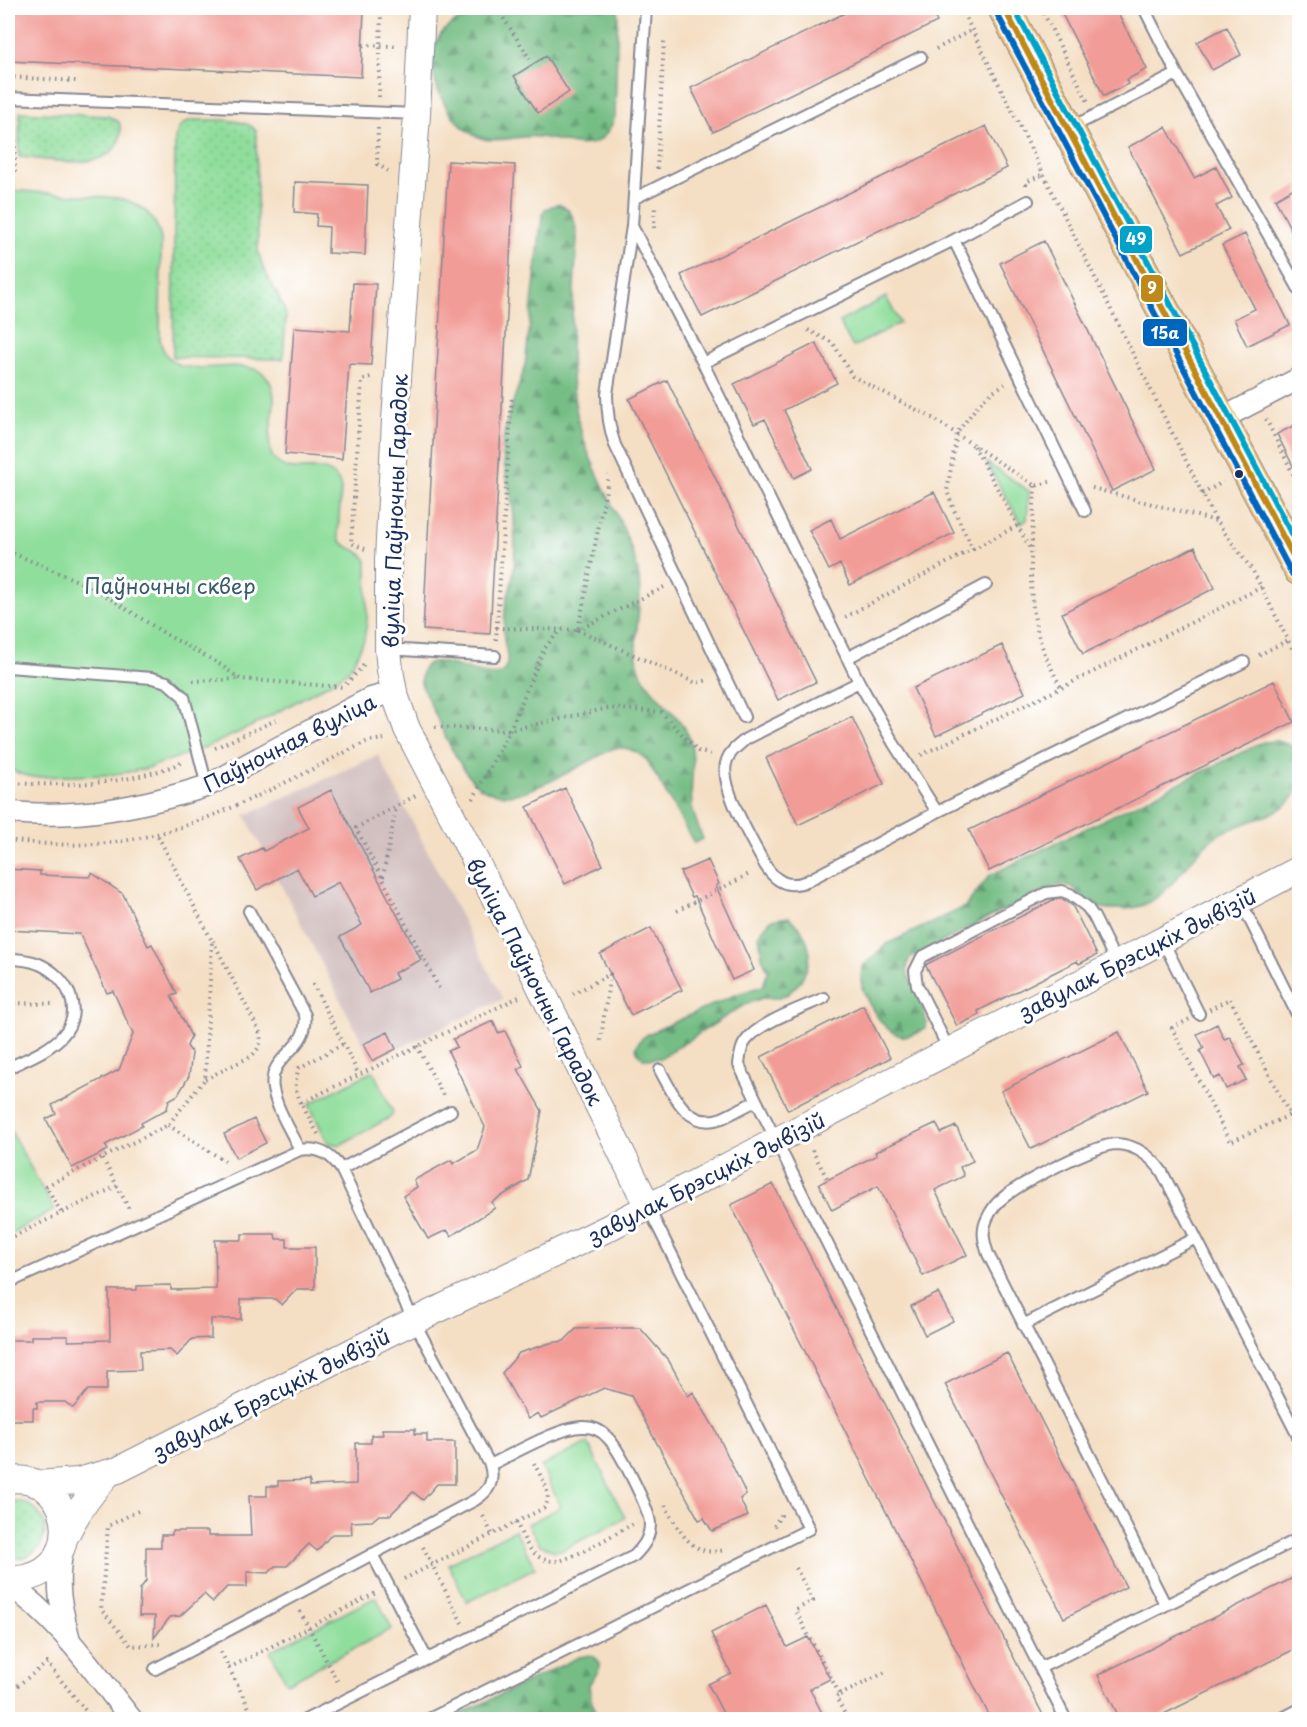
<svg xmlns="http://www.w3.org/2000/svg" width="1307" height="1727" viewBox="0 0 1307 1727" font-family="'Playpen Sans',sans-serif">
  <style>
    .industrial { fill: #d2bfbf }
    .grass { fill: url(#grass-dots); stroke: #56867d; stroke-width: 1.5 }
    .forest { fill: url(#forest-firs); stroke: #487671; stroke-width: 1.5 }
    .green { fill: #90de9c; stroke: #56867d; stroke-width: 1.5 }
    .building { fill: #f29c97 }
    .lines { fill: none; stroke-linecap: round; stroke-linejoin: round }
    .service-casing { stroke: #888791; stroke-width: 14 }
    .minor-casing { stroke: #888791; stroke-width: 24 }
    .tertiary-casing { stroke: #888791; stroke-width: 28 }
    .primary-casing { stroke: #888791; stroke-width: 34 }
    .path { stroke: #888791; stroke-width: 4; stroke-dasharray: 1.5 4.5; stroke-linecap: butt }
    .service { stroke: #fff; stroke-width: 10 }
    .minor { stroke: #fff; stroke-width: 21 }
    .tertiary { stroke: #fff; stroke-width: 26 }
    .primary { stroke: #f7c06c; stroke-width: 32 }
    .bus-1-casing { stroke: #fff; stroke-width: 10 }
    .bus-2-casing { stroke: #fff; stroke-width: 10 }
    .bus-3-casing { stroke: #fff; stroke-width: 10 }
    .bus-1 { stroke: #c08818; stroke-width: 6 }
    .bus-2 { stroke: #0065bd; stroke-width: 6 }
    .bus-3 { stroke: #01a3c8; stroke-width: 6 }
    .bus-dot { fill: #1b2f5e; stroke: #fff; stroke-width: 2 }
    .labels { text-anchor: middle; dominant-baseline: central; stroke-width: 6; stroke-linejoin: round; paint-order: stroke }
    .street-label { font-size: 21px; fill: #1b2f5e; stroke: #fff }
    .park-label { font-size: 21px; fill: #385b6e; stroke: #fff }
    .line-badge { stroke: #fff; stroke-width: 2 }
    .badge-label { font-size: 16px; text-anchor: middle; font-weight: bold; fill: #fff }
  </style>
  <defs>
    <pattern id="grass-dots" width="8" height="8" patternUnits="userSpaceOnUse" patternTransform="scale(1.5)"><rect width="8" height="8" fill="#90de9c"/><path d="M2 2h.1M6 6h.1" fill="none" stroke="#7cbf89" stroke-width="1.8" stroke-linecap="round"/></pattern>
    <pattern id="forest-firs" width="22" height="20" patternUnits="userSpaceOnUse" patternTransform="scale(1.5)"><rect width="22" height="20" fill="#74bd84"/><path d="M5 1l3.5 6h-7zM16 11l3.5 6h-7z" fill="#5e9a6f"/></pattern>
  </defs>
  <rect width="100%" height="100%" fill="#fff"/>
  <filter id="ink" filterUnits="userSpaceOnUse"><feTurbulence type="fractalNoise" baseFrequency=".0167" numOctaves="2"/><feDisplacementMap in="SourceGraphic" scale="12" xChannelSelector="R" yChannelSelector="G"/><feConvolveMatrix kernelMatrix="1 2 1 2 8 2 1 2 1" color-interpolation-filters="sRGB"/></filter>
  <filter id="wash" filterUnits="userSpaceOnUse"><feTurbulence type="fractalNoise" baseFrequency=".008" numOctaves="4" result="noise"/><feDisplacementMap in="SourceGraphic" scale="24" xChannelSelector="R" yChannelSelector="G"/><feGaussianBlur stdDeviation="1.35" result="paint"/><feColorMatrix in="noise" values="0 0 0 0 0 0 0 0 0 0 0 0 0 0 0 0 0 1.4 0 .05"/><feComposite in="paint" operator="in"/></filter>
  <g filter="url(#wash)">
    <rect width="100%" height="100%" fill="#f4dfc4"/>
    <path class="industrial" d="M378,755L503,999L372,1061L245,815Z"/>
    <path class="grass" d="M20,112L108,116L119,122C122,131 121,137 117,145C102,172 45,159 19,157Z
      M192,120C208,120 247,117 256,131L258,251L262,265L283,306L286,316L283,359L173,357L175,139C177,129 181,123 192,120Z
      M18,1501C63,1512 45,1567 8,1557V1502Z"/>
    <path class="forest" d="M509,8H618L615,117C599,160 573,141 539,137C521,134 502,143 484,139C449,130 419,69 439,37C453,14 486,15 509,8Z
      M557,204C573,208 575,221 577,235C575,302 562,373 583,438C597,482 626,523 637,568C646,601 630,634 639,667C648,695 678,710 689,737C697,759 689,782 692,805C693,816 699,828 703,839L694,843L647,760C636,751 629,747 614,748C590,760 531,796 506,795C496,795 483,791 476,784C455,764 434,711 421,684C418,627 502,703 507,662C508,655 505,647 504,640C504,631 504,621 505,612C505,602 510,591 512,581C516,562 515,537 514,517C512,491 501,467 503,441C506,414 518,392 525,366L542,216L545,209Z
      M1277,741L1291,745L1299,754C1299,768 1303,787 1293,798C1273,821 1237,821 1212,839C1183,862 1168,906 1126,909C1117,909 1107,910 1098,907C1087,903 1079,900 1075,888L1059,885L997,913L909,959C902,981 917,983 924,1002C925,1007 923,1005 924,1011C925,1019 928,1022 925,1029C917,1033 910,1037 902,1036C884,1034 862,997 861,980C861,976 862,970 863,966L887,944L965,907L990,875L1263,742Z
      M789,917L801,929L807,941L810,954L807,968L800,982L788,994L776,998H762L742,1006L661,1058L644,1059L638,1054L636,1047L640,1040L648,1034L737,994L763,986L768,971L762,957L759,934L771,920Z
      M590,1655C610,1664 595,1673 589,1685L591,1699L599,1719H450L579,1657Z"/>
    <path class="green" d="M8,190L118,198C141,203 156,215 161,239L160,340C171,389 228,355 259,371C294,391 253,444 278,463C298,479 331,455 341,487L338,535C343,552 360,546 367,561V621L364,640L352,665L346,672L330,683L252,726L209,746L145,769L110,775L32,777L15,772L8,765Z
      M886,297L900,323L853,347L839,322Z
      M986,462L1029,491L1027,520L1021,523Z
      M373,1071L393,1112L391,1117L340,1145L328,1143L309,1104Z
      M8,1128H9L54,1210L8,1235Z
      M588,1443L625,1518L562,1550L554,1551L540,1545L528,1524L561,1507L541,1466Z
      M515,1530L535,1568L467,1602L448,1564Z
      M376,1597L392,1629L287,1683L270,1651Z"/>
    <g id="blocks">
      <path class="building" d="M8,8H304L364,10L361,77L8,61Z
        M855,8H930L937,22L713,132L691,88Z
        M1059,8H1115L1147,69L1126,80L1128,84L1104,96Z
        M1227,27L1241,55L1212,70L1197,42Z
        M546,56L569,92L538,113L514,76Z
        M986,126L1007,168L702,317L681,275Z
        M1166,127L1194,178L1216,167L1232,198L1216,206L1229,230L1183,253L1128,147Z
        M448,161L515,165L490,634L423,630Z
        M295,182L368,185L365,255L328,253L329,227L316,226L317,214L294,212Z
        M1299,185V245L1275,199Z
        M1245,234L1290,325L1247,346L1234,319L1255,309L1222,245Z
        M1044,241L1156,469L1112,491L1000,263Z
        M353,283L376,284L371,365L349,364L342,459L285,454L294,327L350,331Z
        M816,343L837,383L784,410L812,469L794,478L765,419L754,424L734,384Z
        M667,380L816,682L778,700L629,399Z
        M1299,423V478L1277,434Z
        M934,492L954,533L850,585L840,564L829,570L809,530L831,519L840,539Z
        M1195,547L1215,588L1083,654L1062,613Z
        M1002,645L1025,693L936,736L913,688Z
        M1274,681L1294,722L989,871L969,830Z
        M852,717L884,784L798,825L766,758Z
        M565,788L603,865L565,884L527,807Z
        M331,790L421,960L394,973L397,979L370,993L340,937L362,925L339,882L312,896L297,868L257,890L240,859L262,848L264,851L309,828L298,807Z
        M708,860L719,884L716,886L754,970L732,980L695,896L692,897L680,872Z
        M8,869L40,871V875L90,877L92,873L123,894L148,946L152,944L177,994L171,996L191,1036L187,1046L192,1053L189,1076L178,1095L169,1100L167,1109L141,1123L142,1126L105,1145L108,1150L72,1168L46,1119L56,1114L52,1105L119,1070L133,1034L113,991L107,993L80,934L8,930Z
        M1055,899H1061L1072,905L1097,955L1079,964L1077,961L978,1011L979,1015L957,1026L926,966L927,964Z
        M651,928L682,990L631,1015L600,954Z
        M863,1005L890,1058L788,1110L761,1057Z
        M493,1021L498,1033L505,1031L523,1066L518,1069L542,1111L528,1180L492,1202L495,1208L451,1236L447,1230L428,1239L403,1196L417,1187L414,1180L451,1160L453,1164L477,1150L485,1127L448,1051L457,1047L453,1039Z
        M1217,1024L1224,1039L1230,1037L1244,1065L1240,1067L1246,1080L1226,1089L1220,1076L1214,1079L1200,1051L1204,1048L1197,1034Z
        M388,1032L396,1049L372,1061L363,1044Z
        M1119,1032L1148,1091L1031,1149L1001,1091Z
        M254,1119L266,1143L236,1158L224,1134Z
        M936,1123L941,1133L956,1126L973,1161L960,1167L964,1176L935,1190L967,1255L923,1276L878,1186L832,1210L819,1184L877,1155L875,1152Z
        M773,1184L785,1207L1045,1719H991L871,1482L731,1205Z
        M242,1234H275L276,1239H287V1247H315V1289H297L282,1305L275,1299H241V1319H211V1338L192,1339L177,1356L170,1350L140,1351L141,1370L107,1371V1390H88L73,1408L65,1402H37V1408H33V1420H8V1340H31V1336H68V1341L110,1340L109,1290H137V1286L171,1285V1290L216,1289L215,1240H242Z
        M938,1293L953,1321L925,1335L911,1306Z
        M605,1328H640L669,1361L688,1396L693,1392L715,1429L746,1494L740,1499L748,1516L712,1531L704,1518L699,1520L631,1396L604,1388L541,1418L538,1413L528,1419L502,1373L519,1353L550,1343L564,1341L576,1329Z
        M1007,1353L1126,1587L1064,1618L945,1384Z
        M382,1429H415V1434H427V1442H455V1484H437L423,1500L413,1492L390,1515H379L372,1521L351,1522L352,1534H332L317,1551L309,1544L287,1566H275L269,1573L247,1572V1587H227L213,1602L204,1594L180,1616L170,1617L154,1638L155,1616H139L140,1589L146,1581V1547H161V1535H172V1531H208V1536H251L249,1496H267V1486H278V1481L310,1480V1486L356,1484V1443H371V1435H383Z
        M1299,1575V1647L1154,1719H1120L1098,1675Z
        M766,1605L787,1647L808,1637L830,1679L810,1689L825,1719H726L708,1684L731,1673L711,1633Z"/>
    </g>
  </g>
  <g filter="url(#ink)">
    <use href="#blocks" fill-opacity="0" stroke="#888791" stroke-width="1.5"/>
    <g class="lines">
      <g class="service-casing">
        <path id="service" d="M646,8L632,226L703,363L859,682L894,744L937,812
          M1144,8L1177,74L1300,291
          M8,98L417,114
          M1070,128L1177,74
          M635,198L921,57
          M632,226L607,394C607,412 609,428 615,445L744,717
          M954,240L1028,201
          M703,363L954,240L1085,511
          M388,649L495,656
          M847,658L986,585
          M8,667L152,678L167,682L184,697L207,786
          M859,682L746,739C739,745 730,751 727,760C717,784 753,842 765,865C775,881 788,889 807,881L937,812L1244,662
          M1240,900L1300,1020
          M249,911L305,1015C310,1051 267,1054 273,1089C277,1110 291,1131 300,1150
          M1163,941L1199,1014
          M8,959C18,959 29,960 39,964C67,976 85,1010 63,1035C49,1051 26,1059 8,1068
          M824,998C802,1008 759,1022 745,1042C740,1049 740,1057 739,1065L805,1199L1066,1720
          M949,1050L917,985L915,971L922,957L991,921L1046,893L1062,891L1070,894L1087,907L1094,917L1117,964
          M660,1070C673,1094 688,1131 722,1118C734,1113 745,1106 756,1101
          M8,1283L300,1150C319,1147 331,1154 341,1169
          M1023,1325L1196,1238
          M372,1554L427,1659
          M1165,1604L988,1254C984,1242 981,1231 987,1219C991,1210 997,1202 1004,1197C1021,1183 1096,1144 1117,1144C1136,1145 1152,1157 1162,1172L1300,1440
          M1040,1668L1292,1542L1300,1536
          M155,1669L475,1500C489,1491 495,1482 490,1465L414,1321L341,1169L451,1111
          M305,1720L634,1556C643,1547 650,1538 650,1524C650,1510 619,1449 608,1438C602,1431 593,1427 584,1427C563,1425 511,1455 490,1465
          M427,1720L809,1529L648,1207
          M1279,1720L1300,1709"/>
      </g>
      <g class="minor-casing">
        <path id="minor" d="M1221,419L1300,378
          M8,812C77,820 141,807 207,786L369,699L394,692
          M62,1550C56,1588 60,1604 70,1642
          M8,1584C58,1618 94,1672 132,1720"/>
      </g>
      <g class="tertiary-casing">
        <path id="tertiary" d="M422,8L417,114L395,420L388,560V649L390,670L394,692L407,729L528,962L648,1207
          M8,1480C80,1470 87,1584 8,1579
          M36,1484L78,1481L118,1470L391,1332L606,1229L1300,869
          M65,1537C76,1513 89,1495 107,1475"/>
      </g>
      <g class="primary-casing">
        <path id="primary" d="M1004,8L1300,570"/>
      </g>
      <path class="path" d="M497,8L530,59
        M961,8L1216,521L1253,571L1300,664
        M1041,8L1088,102
        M363,45L396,46
        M936,49L972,30
        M8,77L76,81
        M379,97L381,8
        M378,128L377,164L388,171
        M657,169L664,41
        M15,172V116
        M1026,185V182L1044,174
        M654,228L655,206
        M808,330L833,343L852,376L934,419L1035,486L1053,481
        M1266,419L1300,488
        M974,446L1031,550
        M1035,486C1033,536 1025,588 1039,637C1044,655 1053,671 1061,688
        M1092,488L1216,521
        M1202,494L1223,482
        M365,549L351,543L362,380L374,376
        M973,549L1017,526
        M8,551L94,588L167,635L218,663L240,679L342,687
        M664,587L578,630L696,683L708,680
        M845,617L973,549L954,510L947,491L957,433L978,405L993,391L1005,384
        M496,628L578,630L609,475
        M496,640L512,395
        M1259,655L1288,640
        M193,681L239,679
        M346,684L364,665
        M435,727L510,730L609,708L661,712L698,751L712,755
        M215,748L276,720
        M921,755L1061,688L1262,587
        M8,783C67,786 127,786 183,762
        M415,796L356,828L441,992
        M473,799L510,730L544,649L561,629
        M8,840C45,845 84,847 122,841C206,829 292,778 368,741L384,739
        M383,877L396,808
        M677,911L751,873
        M313,984L359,1075
        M573,994L610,974L600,1045
        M1230,999L1290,1115L1230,1142L1172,1028Z
        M8,1003L55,1004
        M417,1046L444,1097
        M205,1079L250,1057C259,1050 262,1043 260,1033L213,941
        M301,1103C295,1089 294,1082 299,1068L343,1044
        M1290,1115L1300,1130
        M168,1125L228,1163
        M318,1134L301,1103L519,997
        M812,1150L828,1180
        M103,1159L129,1209
        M61,1212L46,1186L168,1125L205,1079L212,941L157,834
        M8,1239L117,1186
        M665,1505C678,1529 692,1559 724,1550
        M138,1511L108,1526L101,1609L131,1646L162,1644
        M483,1516L492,1534
        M516,1522C522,1534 527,1550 539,1557C546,1561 554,1562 562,1560C584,1553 612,1535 633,1524
        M774,1526L781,1515L780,1511
        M423,1547L462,1623
        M796,1568L813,1601L795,1610L840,1695L836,1697L848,1720
        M404,1579L544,1508C555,1494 539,1475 533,1461
        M300,1611L339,1684
        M221,1652L255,1720
        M229,1668L376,1593
        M8,1693L47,1663L93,1720
        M840,1695L886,1672"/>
      <use href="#service" class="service"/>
      <use href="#minor" class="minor"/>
      <use href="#tertiary" class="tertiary"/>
      <use href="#primary" class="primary"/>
      <g class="bus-1-casing">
        <path id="bus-1" d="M1004,8L1300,569"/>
      </g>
      <g class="bus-2-casing">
        <path id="bus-2" d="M996,12L1292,574"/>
      </g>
      <g class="bus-3-casing">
        <path id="bus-3" d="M1014,8L1300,550"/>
      </g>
      <use href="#bus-1" class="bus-1"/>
      <use href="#bus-2" class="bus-2"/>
      <use href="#bus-3" class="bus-3"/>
    </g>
  </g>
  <circle class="bus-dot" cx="1239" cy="474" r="5"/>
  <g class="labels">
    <g class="street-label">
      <text transform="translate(394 511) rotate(-88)">вуліца Паўночны Гарадок</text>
      <text transform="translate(289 742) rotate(-27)">Паўночная вуліца</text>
      <text transform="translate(1137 953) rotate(-27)">завулак Брэсцкіх дывізій</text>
      <text transform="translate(536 981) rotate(63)">вуліца Паўночны Гарадок</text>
      <text transform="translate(706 1177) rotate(-27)">завулак Брэсцкіх дывізій</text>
      <text transform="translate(271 1393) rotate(-27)">завулак Брэсцкіх дывізій</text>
    </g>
    <g class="park-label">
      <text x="170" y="585">Паўночны сквер</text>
    </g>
  </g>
  <g class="line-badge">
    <rect x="1119" y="225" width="34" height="29" rx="6" fill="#01a3c8"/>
    <rect x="1140" y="274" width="24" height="29" rx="6" fill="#c08818"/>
    <rect x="1142" y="318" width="46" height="29" rx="6" fill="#0065bd"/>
  </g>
  <g class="badge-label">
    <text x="1136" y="245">49</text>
    <text x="1152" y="294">9</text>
    <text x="1165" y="339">15а</text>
  </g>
  <rect width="1307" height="1727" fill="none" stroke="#fff" stroke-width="30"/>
</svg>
